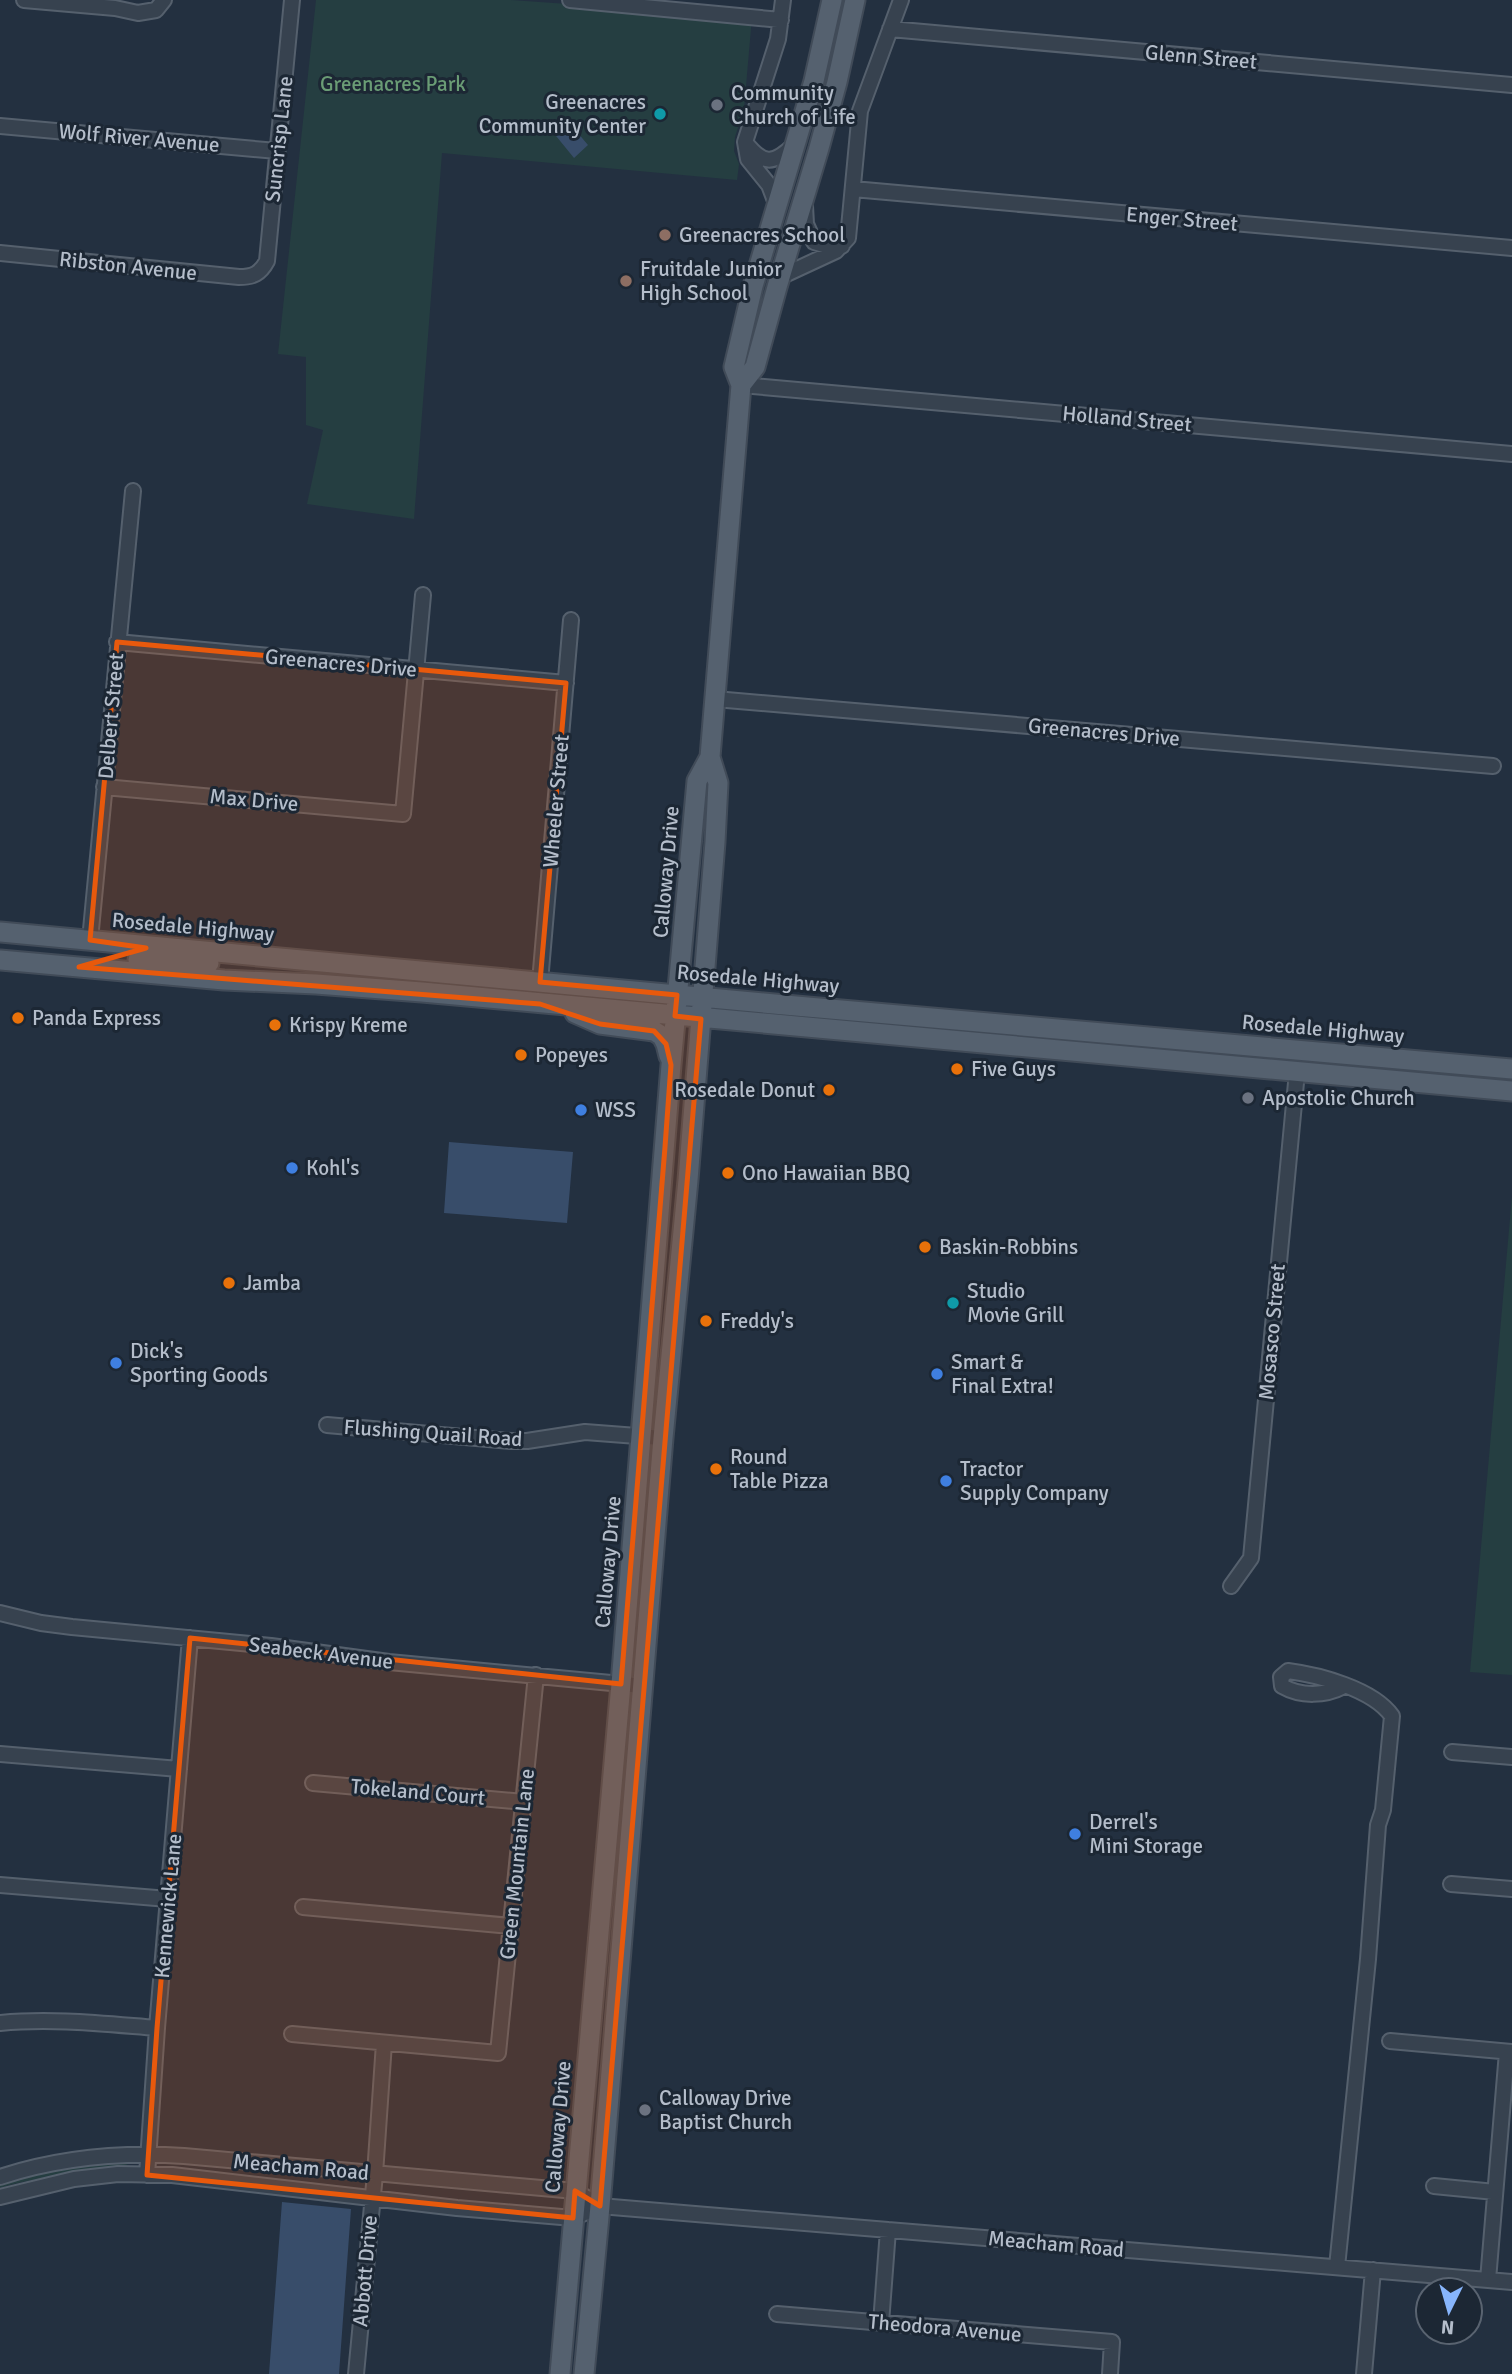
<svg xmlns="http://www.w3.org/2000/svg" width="1512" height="2374" viewBox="0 0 1512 2374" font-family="Signika,sans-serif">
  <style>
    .green { fill: #253e41 }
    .water { fill: #384d6a }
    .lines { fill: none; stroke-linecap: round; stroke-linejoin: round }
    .minor-casing { stroke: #55606d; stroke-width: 18 }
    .major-casing { stroke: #414b58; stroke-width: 23 }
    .minor { stroke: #37424f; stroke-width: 14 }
    .major { stroke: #55616f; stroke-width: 19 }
    .marked { fill: #e8590c; fill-opacity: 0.2; stroke: #e8590c; stroke-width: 5; stroke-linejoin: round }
    .worship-dot { fill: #6b7280; stroke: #1c2734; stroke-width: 2.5 }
    .culture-dot { fill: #0f9aa8; stroke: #1c2734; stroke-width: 2.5 }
    .education-dot { fill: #8d6e63; stroke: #1c2734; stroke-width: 2.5 }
    .food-dot { fill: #e8710a; stroke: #1c2734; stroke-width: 2.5 }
    .shop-dot { fill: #3f7fe0; stroke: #1c2734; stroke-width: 2.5 }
    .labels { text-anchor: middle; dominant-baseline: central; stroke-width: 6; stroke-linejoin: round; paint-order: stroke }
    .street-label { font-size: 21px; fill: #b4bdca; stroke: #1c2734 }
    .park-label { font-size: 21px; fill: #6a9c75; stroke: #1c2734 }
    .poi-label { font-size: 21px; fill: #b4bdca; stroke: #1c2734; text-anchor: start }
  </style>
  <rect width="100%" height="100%" fill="#233040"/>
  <path class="green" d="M316,0H511L752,17L744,109L735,137L734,151L739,164L737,180L442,153L414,519L307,504L323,430L306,425V357L278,354Z
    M1512,1196V1675L1470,1672Z
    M121,2159L129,2164C88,2177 42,2174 0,2188V2180L52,2166Z"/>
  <path class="water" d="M566,119L588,145L574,158L552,131Z
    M449,1142L573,1152L567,1223L444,1213Z
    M282,2202L351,2209L339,2374H269Z"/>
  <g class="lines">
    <g class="minor-casing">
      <path id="minor" d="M24,0L115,8L138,13L156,10L164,0
        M570,0L781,20
        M890,29L1512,85
        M0,126L277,151
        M745,142L778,39L783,0
        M853,189L1512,248
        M777,206L769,185L748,159L745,142C763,165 773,165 794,145
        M805,206L806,224L814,242L827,246H842
        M0,253L239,277C253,277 260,274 267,261L292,0
        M780,277L836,251L848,238L860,111L901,0
        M741,385L1512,454
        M117,642L566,683
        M715,699L1493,766
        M104,787L403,814L423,595
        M90,940L133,491
        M540,982L571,620
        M327,1425L511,1441H527L585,1432L663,1438
        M1231,1586L1251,1558L1297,1072
        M0,1613L41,1623L72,1627L271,1646L389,1662L643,1686
        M1452,1752L1512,1757
        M0,1754L179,1769
        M313,1783L524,1802
        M1451,1884L1512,1889
        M0,1885L168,1899
        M303,1907L511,1926
        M0,2023C53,2018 105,2024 157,2028
        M292,2034L498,2053L536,1675
        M1390,2041L1512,2052
        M147,2175L157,2028L190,1638
        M0,2177C61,2157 120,2152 184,2156L575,2191L600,2206L1512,2282
        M1434,2186L1495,2192
        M0,2197L74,2179L118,2174L172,2175L457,2208L573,2218L600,2206
        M1337,2267L1368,1959L1378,1825L1383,1810L1392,1716C1373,1689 1319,1675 1288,1671L1281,1677L1282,1686C1301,1697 1325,1696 1344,1686
        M1488,2280L1507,2052
        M777,2314L1112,2342L1110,2374
        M881,2323L888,2230
        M356,2374L375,2174L384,2043
        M1364,2374L1373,2270"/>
    </g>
    <g class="major-casing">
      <path id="major" d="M741,385L755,367L777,287L819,148L837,82L855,0
        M0,932L796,1006L1512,1069
        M0,960L224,980L316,984L422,992L1512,1091
        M138,960L209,963
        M575,1013L600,1024L654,1031L662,1036L666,1044L669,1056
        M560,2374L621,1684L671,1065L697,781L710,757
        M584,2374L600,2206L663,1438L688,1180L715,842L718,783L710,757L741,385L734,367L753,286L814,81L832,0"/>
    </g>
    <use href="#minor" class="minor"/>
    <use href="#major" class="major"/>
  </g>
  <path class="marked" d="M117,642L566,683L540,982L677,995L675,1016L701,1019L600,2206L575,2191L573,2218L147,2175L157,2028L190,1638L621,1684L665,1147L671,1065L666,1044L654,1031L600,1024L540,1004L79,967L146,948L90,940Z"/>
  <g class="worship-dot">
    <circle cx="717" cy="105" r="7"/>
    <circle cx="1248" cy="1098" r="7"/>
    <circle cx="645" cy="2110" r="7"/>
  </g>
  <g class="culture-dot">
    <circle cx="660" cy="114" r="7"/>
    <circle cx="953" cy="1303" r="7"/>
  </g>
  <g class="education-dot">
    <circle cx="665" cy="235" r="7"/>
    <circle cx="626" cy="281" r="7"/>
  </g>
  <g class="food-dot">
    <circle cx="18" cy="1018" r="7"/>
    <circle cx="275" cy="1025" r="7"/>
    <circle cx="521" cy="1055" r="7"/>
    <circle cx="957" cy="1069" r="7"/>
    <circle cx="829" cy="1090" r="7"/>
    <circle cx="728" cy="1173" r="7"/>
    <circle cx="925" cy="1247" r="7"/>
    <circle cx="229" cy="1283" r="7"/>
    <circle cx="706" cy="1321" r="7"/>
    <circle cx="716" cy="1469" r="7"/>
  </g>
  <g class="shop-dot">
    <circle cx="581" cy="1110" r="7"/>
    <circle cx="292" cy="1168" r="7"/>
    <circle cx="116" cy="1363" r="7"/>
    <circle cx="937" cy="1374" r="7"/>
    <circle cx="946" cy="1481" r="7"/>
    <circle cx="1075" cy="1834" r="7"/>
  </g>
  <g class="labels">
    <g class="street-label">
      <text transform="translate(1201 57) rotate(5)">Glenn Street</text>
      <text transform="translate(139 138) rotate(5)">Wolf River Avenue</text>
      <text transform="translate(279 139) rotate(-84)">Suncrisp Lane</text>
      <text transform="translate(1182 219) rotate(5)">Enger Street</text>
      <text transform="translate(128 266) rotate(6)">Ribston Avenue</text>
      <text transform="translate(1127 419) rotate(5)">Holland Street</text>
      <text transform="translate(341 663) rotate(5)">Greenacres Drive</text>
      <text transform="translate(111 716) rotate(-85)">Delbert Street</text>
      <text transform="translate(1104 732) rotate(5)">Greenacres Drive</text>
      <text transform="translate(254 800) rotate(5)">Max Drive</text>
      <text transform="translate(556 801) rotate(-85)">Wheeler Street</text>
      <text transform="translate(666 872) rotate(-85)">Calloway Drive</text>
      <text transform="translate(193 927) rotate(5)">Rosedale Highway</text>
      <text transform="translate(758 979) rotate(5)">Rosedale Highway</text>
      <text transform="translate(1323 1029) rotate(5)">Rosedale Highway</text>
      <text transform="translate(1272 1332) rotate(-85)">Mosasco Street</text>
      <text transform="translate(433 1433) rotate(4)">Flushing Quail Road</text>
      <text transform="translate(608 1562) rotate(-85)">Calloway Drive</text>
      <text transform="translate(321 1653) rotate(7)">Seabeck Avenue</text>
      <text transform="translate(418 1792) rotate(5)">Tokeland Court</text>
      <text transform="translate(517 1864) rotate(-84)">Green Mountain Lane</text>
      <text transform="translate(168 1906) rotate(-85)">Kennewick Lane</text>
      <text transform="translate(558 2127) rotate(-85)">Calloway Drive</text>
      <text transform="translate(301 2167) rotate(5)">Meacham Road</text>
      <text transform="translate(1056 2244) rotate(5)">Meacham Road</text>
      <text transform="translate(365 2271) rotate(-85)">Abbott Drive</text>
      <text transform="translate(945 2328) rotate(5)">Theodora Avenue</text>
    </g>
    <g class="park-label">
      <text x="393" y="84">Greenacres Park</text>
    </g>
    <g class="poi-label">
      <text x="731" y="93">Community<tspan x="731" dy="24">Church of Life</tspan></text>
      <text x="646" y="102" text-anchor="end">Greenacres<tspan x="646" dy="24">Community Center</tspan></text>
      <text x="679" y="235">Greenacres School</text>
      <text x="640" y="269">Fruitdale Junior<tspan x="640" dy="24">High School</tspan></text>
      <text x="32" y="1018">Panda Express</text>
      <text x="289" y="1025">Krispy Kreme</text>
      <text x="535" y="1055">Popeyes</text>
      <text x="971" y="1069">Five Guys</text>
      <text x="815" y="1090" text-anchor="end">Rosedale Donut</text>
      <text x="1262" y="1098">Apostolic Church</text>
      <text x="595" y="1110">WSS</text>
      <text x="306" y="1168">Kohl's</text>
      <text x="742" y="1173">Ono Hawaiian BBQ</text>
      <text x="939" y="1247">Baskin-Robbins</text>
      <text x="243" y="1283">Jamba</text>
      <text x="967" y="1291">Studio<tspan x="967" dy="24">Movie Grill</tspan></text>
      <text x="720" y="1321">Freddy's</text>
      <text x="130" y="1351">Dick's<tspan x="130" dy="24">Sporting Goods</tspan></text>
      <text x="951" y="1362">Smart &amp;<tspan x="951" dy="24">Final Extra!</tspan></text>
      <text x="730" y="1457">Round<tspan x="730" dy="24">Table Pizza</tspan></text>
      <text x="960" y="1469">Tractor<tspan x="960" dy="24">Supply Company</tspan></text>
      <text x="1089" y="1822">Derrel's<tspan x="1089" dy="24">Mini Storage</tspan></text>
      <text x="659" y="2098">Calloway Drive<tspan x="659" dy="24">Baptist Church</tspan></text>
    </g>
  </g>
  <g transform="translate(1449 2311) rotate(185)"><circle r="33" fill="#1c2734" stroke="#596370" stroke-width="2"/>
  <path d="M0-5L12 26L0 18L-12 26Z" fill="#87b5fc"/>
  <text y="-10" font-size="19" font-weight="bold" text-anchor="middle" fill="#b4bdca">N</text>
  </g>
</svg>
